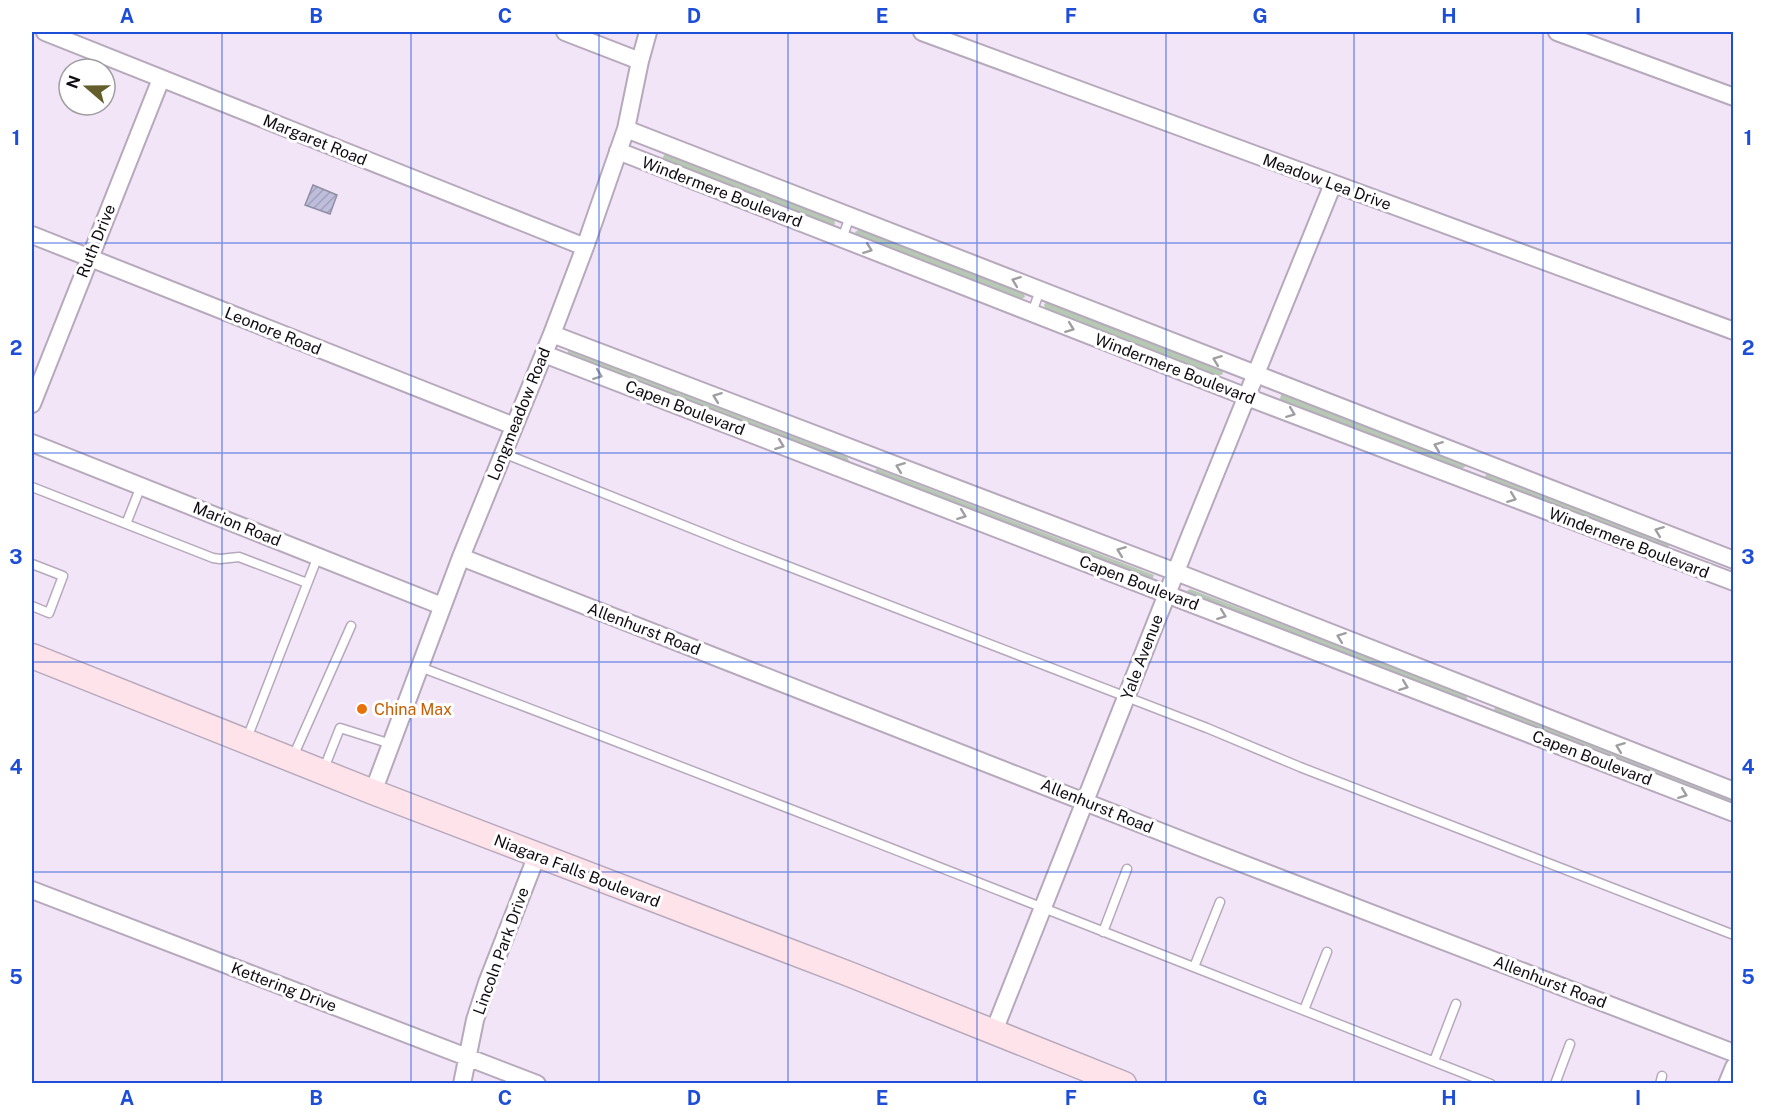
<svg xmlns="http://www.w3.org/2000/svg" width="1765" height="1115" viewBox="0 0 1765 1115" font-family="'Public Sans',sans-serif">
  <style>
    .grass { fill: #b5c9b3 }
    .building { fill: url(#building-hatch); stroke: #8f8fa3; stroke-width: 1.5 }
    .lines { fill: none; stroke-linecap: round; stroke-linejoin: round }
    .lane-casing { stroke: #b6a9bb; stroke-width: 11 }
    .street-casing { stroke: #b6a9bb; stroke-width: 20 }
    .secondary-casing { stroke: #b6a9bb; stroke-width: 27 }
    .lane { stroke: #fff; stroke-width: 8 }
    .street { stroke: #fff; stroke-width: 16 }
    .secondary { stroke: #fee4ea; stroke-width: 24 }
    .oneway { stroke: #a09ea1 }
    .grid { fill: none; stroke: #1d4ed8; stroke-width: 1.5; stroke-opacity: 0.55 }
    .food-dot { fill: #e8710a; stroke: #fff; stroke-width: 2 }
    .labels { text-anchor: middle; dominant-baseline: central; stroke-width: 6; stroke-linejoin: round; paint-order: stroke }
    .street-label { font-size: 16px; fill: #110c13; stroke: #fff }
    .food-label { font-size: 16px; fill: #c56008; stroke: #fff; text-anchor: start }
    .neatline { fill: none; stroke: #1d4ed8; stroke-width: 2 }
    .grid-label { font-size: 20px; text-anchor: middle; font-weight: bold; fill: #1d4ed8 }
  </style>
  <defs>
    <pattern id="building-hatch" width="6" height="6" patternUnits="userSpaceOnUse" patternTransform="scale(1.5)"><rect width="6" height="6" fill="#bebddc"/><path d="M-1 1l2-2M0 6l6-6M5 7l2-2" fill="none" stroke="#a2a1bc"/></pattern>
  </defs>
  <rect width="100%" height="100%" fill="#f3e5f8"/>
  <path class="grass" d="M664,155H667L834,219L835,224L831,227L662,160Z
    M860,229L1023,292L1025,297L1020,300L857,237L855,232Z
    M1046,302H1049L1222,368L1223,374L1218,376L1046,310L1044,305Z
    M568,350L847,457L849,461L847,462L568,355Z
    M1282,393H1285L1465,464V467L1460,469L1282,401L1280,398Z
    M876,469H878L1154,575L1152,580L875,473Z
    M1487,472L1669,543V546L1665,548L1487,479L1485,477Z
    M1190,589L1466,695L1467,699L1464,700L1189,595L1187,591Z
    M1497,707L1733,799V804L1495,712L1494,709Z"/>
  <path class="building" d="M313,185L337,195L330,214L305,205Z"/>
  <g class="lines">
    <g class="lane-casing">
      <path id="lane" d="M842,239L850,216
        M1032,313L1040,290
        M503,453L738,547L1207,728L1300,767L1734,935
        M32,487L213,558L220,559L239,557L307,583
        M126,524L141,486
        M32,564L63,576L49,613L32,606
        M420,667C778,802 1134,944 1491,1084
        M246,741L318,556
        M292,759L351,626
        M323,771L340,728L391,744
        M1103,932L1127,869
        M1194,967L1220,902
        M1304,1010L1327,952
        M1434,1061L1456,1004
        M1555,1084L1570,1044
        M1660,1084L1662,1076"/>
    </g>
    <g class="street-casing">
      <path id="street" d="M45,32L585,247
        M565,32L640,61
        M922,32L1734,331
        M1557,32L1734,97
        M626,129L1734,560
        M618,151L1247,397L1734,582
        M32,235L514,426
        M552,334L1176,572L1734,791
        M544,354L1734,813
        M32,404L161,79
        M32,443L442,606
        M461,557L1202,848L1734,1053
        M373,792L461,557L552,334L585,247L626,129L640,61L648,32
        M32,890L537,1084
        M994,1031L1190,536L1333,184
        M462,1084L475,1020L487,983L537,855
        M1727,1084L1734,1067"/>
    </g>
    <g class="secondary-casing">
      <path id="secondary" d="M32,656L373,792L849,974L1124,1084"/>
    </g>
    <use href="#lane" class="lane"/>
    <use href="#street" class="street"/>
    <use href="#secondary" class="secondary"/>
  </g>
  <defs><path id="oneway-chevron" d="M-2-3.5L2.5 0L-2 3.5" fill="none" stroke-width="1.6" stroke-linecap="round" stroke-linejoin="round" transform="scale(1.5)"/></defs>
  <g class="oneway">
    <use href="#oneway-chevron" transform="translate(868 249) rotate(21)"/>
    <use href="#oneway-chevron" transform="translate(1016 281) rotate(-159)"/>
    <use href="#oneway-chevron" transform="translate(1070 328) rotate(21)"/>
    <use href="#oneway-chevron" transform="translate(1217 360) rotate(-159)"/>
    <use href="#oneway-chevron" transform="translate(598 375) rotate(21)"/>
    <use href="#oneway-chevron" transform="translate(717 397) rotate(-159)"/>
    <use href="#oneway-chevron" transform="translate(1291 413) rotate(21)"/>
    <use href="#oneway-chevron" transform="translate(780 445) rotate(21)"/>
    <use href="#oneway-chevron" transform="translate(1438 446) rotate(-159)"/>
    <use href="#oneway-chevron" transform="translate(900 467) rotate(-159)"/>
    <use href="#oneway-chevron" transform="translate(1512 498) rotate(21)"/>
    <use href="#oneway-chevron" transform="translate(962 515) rotate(21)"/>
    <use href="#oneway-chevron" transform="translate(1659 531) rotate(-159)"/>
    <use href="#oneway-chevron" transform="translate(1121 551) rotate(-159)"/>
    <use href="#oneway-chevron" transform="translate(1222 615) rotate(21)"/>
    <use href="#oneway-chevron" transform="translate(1341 637) rotate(-159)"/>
    <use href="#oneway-chevron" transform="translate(1404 686) rotate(21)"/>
    <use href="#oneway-chevron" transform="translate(1620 747) rotate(-159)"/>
    <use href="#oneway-chevron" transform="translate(1683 794) rotate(21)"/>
  </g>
  <path class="grid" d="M222,32V1084M411,32V1084M599,32V1084M788,32V1084M977,32V1084M1166,32V1084M1354,32V1084M1543,32V1084M32,243H1734M32,453H1734M32,662H1734M32,872H1734"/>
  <circle class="food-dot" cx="362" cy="709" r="6"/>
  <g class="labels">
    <g class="street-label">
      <text transform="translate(315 140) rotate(22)">Margaret Road</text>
      <text transform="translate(1327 182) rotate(20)">Meadow Lea Drive</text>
      <text transform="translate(722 192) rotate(21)">Windermere Boulevard</text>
      <text transform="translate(96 241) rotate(-68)">Ruth Drive</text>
      <text transform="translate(273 331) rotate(22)">Leonore Road</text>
      <text transform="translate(1175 369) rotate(21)">Windermere Boulevard</text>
      <text transform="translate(685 408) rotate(21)">Capen Boulevard</text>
      <text transform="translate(519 414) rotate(-68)">Longmeadow Road</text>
      <text transform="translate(237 524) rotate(22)">Marion Road</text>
      <text transform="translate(1629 543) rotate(21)">Windermere Boulevard</text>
      <text transform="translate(1139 583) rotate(21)">Capen Boulevard</text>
      <text transform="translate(644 629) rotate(21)">Allenhurst Road</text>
      <text transform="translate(1142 657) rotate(-69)">Yale Avenue</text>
      <text transform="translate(1592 758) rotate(21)">Capen Boulevard</text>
      <text transform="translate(1097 806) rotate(22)">Allenhurst Road</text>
      <text transform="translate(577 871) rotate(21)">Niagara Falls Boulevard</text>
      <text transform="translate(501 951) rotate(-70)">Lincoln Park Drive</text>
      <text transform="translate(1550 982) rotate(21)">Allenhurst Road</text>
      <text transform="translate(284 987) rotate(21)">Kettering Drive</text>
    </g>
    <g class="food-label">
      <text x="374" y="709">China Max</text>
    </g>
  </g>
  <rect width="1765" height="1115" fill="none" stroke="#ffffff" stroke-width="66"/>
  <g transform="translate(87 87) rotate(290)"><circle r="28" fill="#ffffff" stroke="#a09ea1" stroke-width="1.5"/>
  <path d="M0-4.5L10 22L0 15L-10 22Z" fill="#645e2a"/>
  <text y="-9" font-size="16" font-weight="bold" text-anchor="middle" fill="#110c13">N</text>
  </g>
  <rect x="33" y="33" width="1699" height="1049" class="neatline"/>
  <g class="grid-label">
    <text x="127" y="23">A</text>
    <text x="316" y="23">B</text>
    <text x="505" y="23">C</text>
    <text x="694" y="23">D</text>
    <text x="882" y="23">E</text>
    <text x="1071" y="23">F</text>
    <text x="1260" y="23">G</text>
    <text x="1449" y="23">H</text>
    <text x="1638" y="23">I</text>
    <text x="16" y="145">1</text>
    <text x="1748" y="145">1</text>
    <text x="16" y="355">2</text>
    <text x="1748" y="355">2</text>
    <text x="16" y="564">3</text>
    <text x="1748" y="564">3</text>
    <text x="16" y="774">4</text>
    <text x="1748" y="774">4</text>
    <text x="16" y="984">5</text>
    <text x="1748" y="984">5</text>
    <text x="127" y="1105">A</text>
    <text x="316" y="1105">B</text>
    <text x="505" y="1105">C</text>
    <text x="694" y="1105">D</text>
    <text x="882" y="1105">E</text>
    <text x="1071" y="1105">F</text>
    <text x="1260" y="1105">G</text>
    <text x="1449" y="1105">H</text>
    <text x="1638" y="1105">I</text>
  </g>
</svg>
